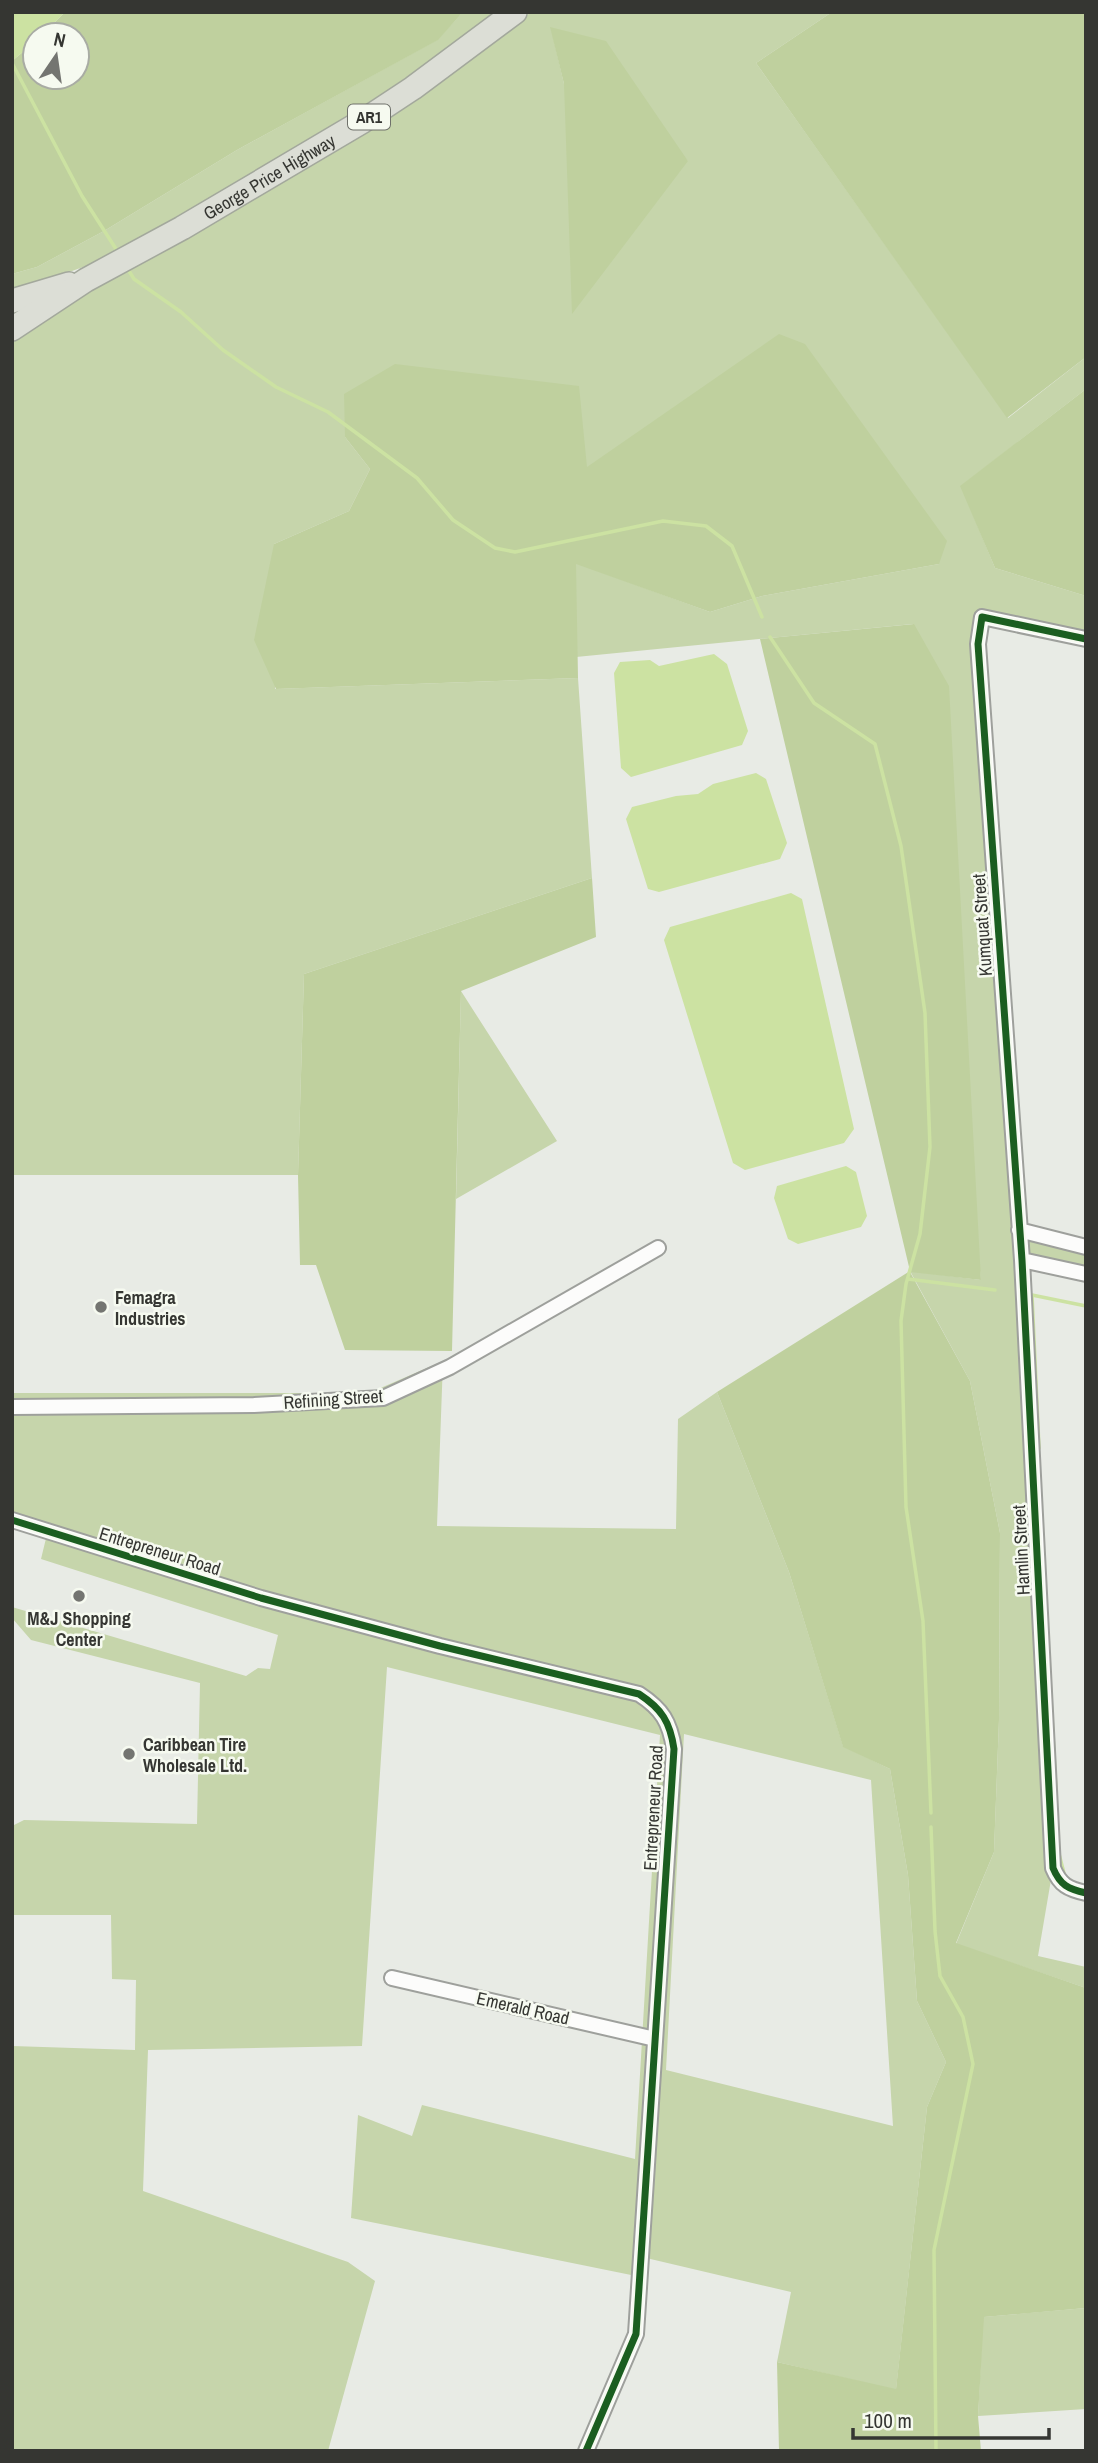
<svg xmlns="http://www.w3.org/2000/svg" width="1098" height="2463" viewBox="0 0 1098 2463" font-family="'Archivo Narrow',sans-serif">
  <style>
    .green { fill: #c6d5ab; fill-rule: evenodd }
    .forest { fill: #bfd09e }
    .water { fill: #cce2a2 }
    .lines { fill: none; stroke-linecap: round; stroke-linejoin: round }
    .stream { stroke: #cce2a2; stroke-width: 3.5 }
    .minor-casing { stroke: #9ea09c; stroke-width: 18 }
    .trunk-casing { stroke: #a3a89c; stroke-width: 26 }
    .minor { stroke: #fcfcfb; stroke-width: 14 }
    .trunk { stroke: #dcded6; stroke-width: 23 }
    .cycleway-casing { stroke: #f6faf0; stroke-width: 11 }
    .cycleway { stroke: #1b5e20; stroke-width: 7 }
    .poi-dot { fill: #747571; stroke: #f6faf0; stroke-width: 2.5 }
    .labels { text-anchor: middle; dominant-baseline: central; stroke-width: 5; stroke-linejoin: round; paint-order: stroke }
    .shield { fill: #f6faf0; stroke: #6f716b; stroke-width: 2 }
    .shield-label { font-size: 16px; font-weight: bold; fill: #353632 }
    .street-label { font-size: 18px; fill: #353632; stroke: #f6faf0 }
    .poi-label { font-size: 18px; font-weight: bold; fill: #353632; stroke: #f6faf0; text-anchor: start }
  </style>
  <rect width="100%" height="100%" fill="#e8ebe5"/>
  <path class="green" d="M463,12H502L434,65L124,252L12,293V274L37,267L104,231L237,150L437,40Z
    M531,12H832L756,63L1008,418L1086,357V389L961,486L995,568L1086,596V639L983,617L1019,1230L1086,1247V1274L1022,1260L1053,1868L1038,1956L1086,1967V1988L956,1944L994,1852L999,1720L1000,1533L970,1381L910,1271L981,1280L913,624L576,657V563L710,612L762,596L939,564L779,335L587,468L345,437L370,469L349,511L274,544L275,689L578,678L592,878L304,974L298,1175H12V341L50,314L390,116L478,55ZM551,28L688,161L564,84Z
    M461,991L557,1141L456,1199Z
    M443,1361L437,1526L676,1529L678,1419L717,1392L789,1572L843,1746L890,1769L908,1875L917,2001L946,2062L927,2107L896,2390L777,2362L791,2292L642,2257L641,2277L351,2218L358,2115L412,2136L422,2105L635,2159L660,1735L387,1667L362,2046L148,2050L143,2191L348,2262L375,2281L328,2451H12V2046L135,2050L136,1980L112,1979L111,1915H12V1826L24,1820L197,1824L200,1683L31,1640L12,1618V1607L246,1676L258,1668L270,1669L278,1635L41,1559L49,1526L12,1513V1393H369ZM684,1734L871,1780L893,2126L666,2070Z
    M1086,2308V2409L978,2416L983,2317Z"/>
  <path class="forest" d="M65,12H463L438,40L237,150L104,231L37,267L12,274V61L35,42V77H77V35H42Z
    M832,12H1086V357L1007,418L756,63Z
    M550,27L606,41L688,161L572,314L564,84Z
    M779,334L805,344L947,541L939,564L762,596L710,612L576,564L578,678L276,689L254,640L274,544L349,511L370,469L345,437L344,394L395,364L579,386L587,467Z
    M1086,389V596L995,568L960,486Z
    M914,624L949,686L981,1280L910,1272L970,1381L1000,1533L999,1720L994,1852L956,1943L1086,1988V2308L984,2317L978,2416L981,2451H779L777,2362L896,2389L927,2107L946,2062L917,2001L908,1875L890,1769L843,1747L789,1572L717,1392L910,1271L760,639Z
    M592,878L596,937L461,991L452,1351L345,1350L316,1265H300L298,1175L304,974Z"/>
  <path class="water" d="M12,12H65L42,35H35V42L12,61Z
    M714,654L727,664L748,731L742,745L631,777L621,768L614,673L620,662L650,660L659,666Z
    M756,773L766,779L787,843L780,859L659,892L648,889L626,819L632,807L676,796L698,794L713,784Z
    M791,893L802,899L854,1129L844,1143L745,1170L733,1163L664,940L670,927Z
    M846,1166L856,1172L867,1216L861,1227L798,1244L788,1239L774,1198L777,1186Z"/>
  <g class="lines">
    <path class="stream" d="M12,63L82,196L116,249
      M129,271L134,279L181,312L223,350L276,387L328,412L417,478L453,520L495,548L515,552L663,521L706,526L732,546L762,617
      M770,637L814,703L875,744L901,846L925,1013L930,1147L920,1234L906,1284L901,1321L906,1507L923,1621L931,1813
      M908,1279L995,1290
      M1039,1448L1032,1295L1086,1306
      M1049,1662L1056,1791
      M931,1827L935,1931L940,1976L963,2017L973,2064L934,2250L936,2451
      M1059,1854L1065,1877"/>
    <g class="minor-casing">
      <path id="minor" d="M1086,639L982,617L978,644L1022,1260L1053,1868C1060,1885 1068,1889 1086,1893
        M1019,1230L1086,1247
        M1022,1260L1086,1274
        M12,1407L254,1405L383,1398L450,1367L658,1248
        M12,1520L261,1598L440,1646L639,1694C662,1709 670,1722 674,1749L636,2334L586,2451
        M392,1978L655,2039"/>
    </g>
    <g class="trunk-casing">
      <g id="trunk">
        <path d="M12,301L69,284"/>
        <path id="s1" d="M12,329L86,280L182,228L363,121L413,88L515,12"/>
      </g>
    </g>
    <use href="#minor" class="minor"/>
    <use href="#trunk" class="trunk"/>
    <g class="cycleway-casing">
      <path id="cycleway" d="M1086,639L982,617L978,644L1022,1260L1053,1868C1060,1885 1068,1889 1086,1893
        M12,1520L261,1598L440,1646L639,1694C662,1709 670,1722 674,1749L636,2334L586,2451"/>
    </g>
    <use href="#cycleway" class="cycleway"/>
  </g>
  <g class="poi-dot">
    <circle cx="101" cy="1307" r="7"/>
    <circle cx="79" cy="1596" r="7"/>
    <circle cx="129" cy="1754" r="7"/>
  </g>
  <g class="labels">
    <rect class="shield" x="348" y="104.5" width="42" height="25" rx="5"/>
    <g class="shield-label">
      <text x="369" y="117">AR1</text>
    </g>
    <g class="street-label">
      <text stroke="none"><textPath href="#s1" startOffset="299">George Price Highway</textPath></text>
      <text transform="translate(982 925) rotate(-94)">Kumquat Street</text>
      <text transform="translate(333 1399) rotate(-4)">Refining Street</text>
      <text transform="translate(1021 1550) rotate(-93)">Hamlin Street</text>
      <text transform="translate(160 1551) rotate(17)">Entrepreneur Road</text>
      <text transform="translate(653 1808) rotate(-87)">Entrepreneur Road</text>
      <text transform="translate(523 2008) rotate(13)">Emerald Road</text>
    </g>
    <g class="poi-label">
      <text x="115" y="1297">Femagra<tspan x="115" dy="21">Industries</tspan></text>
      <text x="79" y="1618" text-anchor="middle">M&amp;J Shopping<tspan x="79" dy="21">Center</tspan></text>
      <text x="143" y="1744">Caribbean Tire<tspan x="143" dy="21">Wholesale Ltd.</tspan></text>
    </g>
  </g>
  <rect width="1098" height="2463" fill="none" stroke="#353632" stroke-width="28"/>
  <g transform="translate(56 56) rotate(13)"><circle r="33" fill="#f6faf0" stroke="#a9aca4" stroke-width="2"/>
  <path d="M0-5L12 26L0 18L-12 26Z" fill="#747571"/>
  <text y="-10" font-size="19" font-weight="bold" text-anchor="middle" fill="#353632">N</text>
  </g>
  <path d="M853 2428v10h196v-10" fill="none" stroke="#353632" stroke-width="3.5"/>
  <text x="864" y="2428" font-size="21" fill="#353632" stroke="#f6faf0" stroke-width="5" paint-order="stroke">100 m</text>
</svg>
